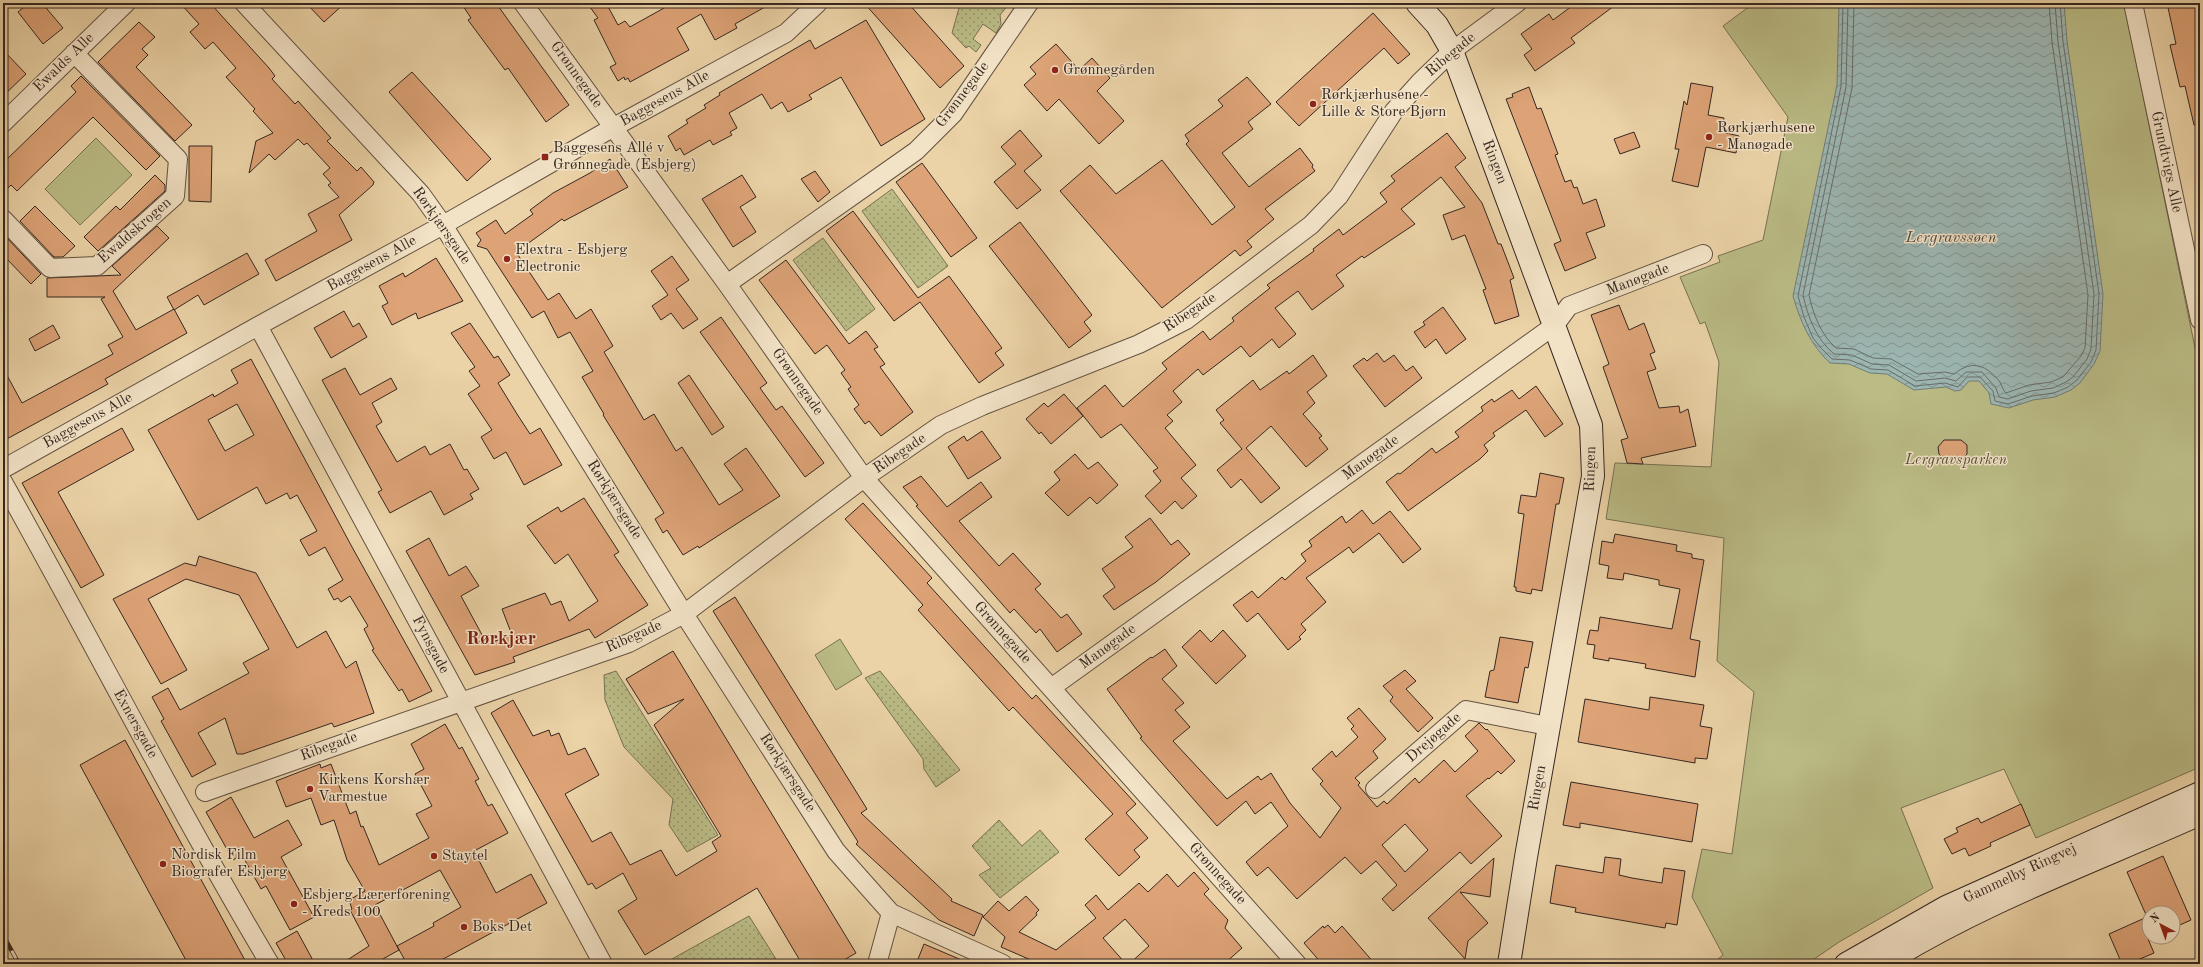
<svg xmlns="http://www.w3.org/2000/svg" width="2203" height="967" viewBox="0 0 2203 967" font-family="'Old Standard TT',serif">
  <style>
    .grass { fill: url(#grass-dots); stroke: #787153 }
    .park { fill: #babb85; stroke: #787153 }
    .water { fill: url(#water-waves); stroke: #737d78 }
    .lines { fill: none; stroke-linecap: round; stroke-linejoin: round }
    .shore { stroke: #696e6a; stroke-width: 1 }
    .building { fill: #dda377; stroke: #362721; fill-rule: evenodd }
    .street-casing { stroke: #635242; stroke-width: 20 }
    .secondary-casing { stroke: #362721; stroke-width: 24 }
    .street { stroke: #f2e2c6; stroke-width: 18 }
    .secondary { stroke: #f2e2c6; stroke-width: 22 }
    .rail-casing { stroke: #362721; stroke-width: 4.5 }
    .rail { stroke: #f2e2c6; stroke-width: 3; stroke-dasharray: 9; stroke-linecap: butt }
    .poi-dot { fill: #8f2418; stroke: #f2e2c6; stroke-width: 1.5 }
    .labels { text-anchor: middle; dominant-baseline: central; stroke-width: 3; stroke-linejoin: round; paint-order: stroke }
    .street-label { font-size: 15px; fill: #362721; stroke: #f2e2c6 }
    .poi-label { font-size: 15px; fill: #362721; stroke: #f2e2c6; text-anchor: start }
    .park-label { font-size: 15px; font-style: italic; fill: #574c3a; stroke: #f2e2c6 }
    .water-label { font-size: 16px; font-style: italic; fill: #504b45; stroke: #f2e2c6 }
    .district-label { font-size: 19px; font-weight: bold; fill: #7a1f14; stroke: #f2e2c6 }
  </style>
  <defs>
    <pattern id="grass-dots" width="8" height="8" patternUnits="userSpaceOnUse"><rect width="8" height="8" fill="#babb85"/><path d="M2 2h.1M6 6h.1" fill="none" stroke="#98986c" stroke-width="1.8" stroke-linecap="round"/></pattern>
    <pattern id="water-waves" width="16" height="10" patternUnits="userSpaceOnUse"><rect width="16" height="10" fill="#9cb6b2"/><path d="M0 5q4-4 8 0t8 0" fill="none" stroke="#809490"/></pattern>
  </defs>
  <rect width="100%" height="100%" fill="#ebd3a7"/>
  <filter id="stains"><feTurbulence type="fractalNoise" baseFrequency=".005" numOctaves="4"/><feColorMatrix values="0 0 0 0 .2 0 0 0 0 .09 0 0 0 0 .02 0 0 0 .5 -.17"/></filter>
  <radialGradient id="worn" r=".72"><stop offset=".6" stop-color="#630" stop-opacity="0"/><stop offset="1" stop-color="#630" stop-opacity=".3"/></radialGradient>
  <path class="grass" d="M954,3H1005V9L1000,15L1001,24L996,33L983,24L973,39L981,45L976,52L969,46L966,48L952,33L959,8Z
    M892,189L948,266L918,288L862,211Z
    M823,238L875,309L846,331L793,260Z
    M616,671L718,835L687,852L669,825L673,799L624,747L605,700L604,675Z
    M880,671L960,770L936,787L924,769L923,759L865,678Z
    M999,820L1022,846L1040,830L1059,852L1000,898L979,875L991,868L972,846Z
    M749,916L779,964H663Z"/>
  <path class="park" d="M1754,3H2124L2200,372V767L2036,838L2004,769L1901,808L1933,888L1839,942L1807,964H1712L1723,955L1692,897L1702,849L1732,854L1754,692L1717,661L1724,538L1606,519L1615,463L1711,467L1719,362L1705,322L1700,324L1680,277L1720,262L1718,256L1763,240L1788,117L1723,26Z
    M96,138L132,175L80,225L45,189Z
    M840,639L862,674L836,690L815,655Z"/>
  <path class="water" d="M1839,3H2064L2067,41L2103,294L2100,351L2094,364L2080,383L2071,390L2055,397L2033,400L2009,408L1991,404L1989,393L1979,381H1969L1961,390L1955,391L1946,387L1914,390L1887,374L1870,373L1849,364L1830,363C1810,344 1801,323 1793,296L1837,85Z"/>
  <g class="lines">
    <path class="shore" d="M1843,3L1841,86L1798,296L1804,317L1813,338L1821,348L1832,359L1850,360L1871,369L1888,370L1915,386L1945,383L1958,387L1967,377H1980L1993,391L1995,401L2008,404L2032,396L2054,393L2068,387L2077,380L2091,362L2096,350L2099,294L2063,41L2060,3
      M1848,3L1846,87L1803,295C1808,317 1816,339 1834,354L1852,355L1872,364L1889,365L1916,381L1945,378L1956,381L1966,372H1982L1996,388L1999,397L2008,399L2031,391L2053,388L2066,382L2073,377L2087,359L2091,349L2094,294L2058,42L2055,3
      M1854,3L1852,88L1809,295C1813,314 1821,335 1836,348L1854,349L1873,358L1891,359L1918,374L1945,372L1954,374C1973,359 1986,365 2000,382C2002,386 2003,390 2006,393L2029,385L2051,382L2063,377L2081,356L2085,348L2088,295L2052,42L2049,3"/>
  </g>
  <path class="building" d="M29,3H42L63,28L43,44L18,12Z
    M180,3H210L269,68L275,76L272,79L295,104L298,101L331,138L327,141L357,171L361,167L374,182L373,185L339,215L352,240L276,281L265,260L317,231L308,214L339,197L328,185L331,183L323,174L330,168L307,143L304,145L298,139L275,160L269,154L249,173L256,141L273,133L253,111L255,109L226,77L236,68L213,42L205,49L190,32L199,24Z
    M306,3H345L324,22Z
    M461,3H496L569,105L546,122L508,68L505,70L468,20L471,18Z
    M587,3H606L618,25L625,21L630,27L664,8L661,3H772L735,24L737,28L715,40L701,14L677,28L689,50L630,82L628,78L625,80L624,77L618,81L610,67L616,64L594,20L598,18Z
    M864,3H908L964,66L940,88Z
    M1576,3H1618L1571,38L1575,43L1535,71L1524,55L1532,49L1521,34L1549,14L1553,20Z
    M2167,3H2200V35L2196,36L2200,54V124L2194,125L2185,86L2180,87L2170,45L2176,44Z
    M1373,13L1410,54L1398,64L1384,48L1299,126L1276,102Z
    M866,20L925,119L881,146L841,77L809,95L812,99L788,112L782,102L771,109L762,94L729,113L737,128L730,132L732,135L713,145L710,140L684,155L680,148L676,151L668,136L688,123L686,120L706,108L704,105L720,95L719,93L810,40L815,49Z
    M139,22L155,37L142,49L148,55L136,67L192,125L175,141L98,62Z
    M1056,44L1079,70L1092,58L1110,78L1097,91L1124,121L1099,144L1059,99L1047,111L1024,85L1036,74L1030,67Z
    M3,50L26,74L3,96Z
    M412,72L491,159L467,181L389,92Z
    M81,76L160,156L146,170L93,117L17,191L11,185L3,193V163L76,92L71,86Z
    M1247,77L1271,104L1248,122L1253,129L1222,153L1249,187L1300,148L1313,165L1312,167L1315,171L1265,209L1274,219L1247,241L1252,247L1240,256L1235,250L1162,308L1060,191L1090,165L1116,194L1162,160L1212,225L1235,207L1186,144L1189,141L1185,135L1223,106L1218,100Z
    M1691,83L1713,87L1708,115L1724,118L1722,132L1739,136L1736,153L1706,147L1698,187L1672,181L1679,149H1675L1684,101L1687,105Z
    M1529,87L1537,109L1541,108L1558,154L1555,155L1565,182L1571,180L1574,188L1577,187L1583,204L1596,199L1605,226L1586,233L1596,258L1565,271L1554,244L1561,241L1506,99L1513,97L1512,94Z
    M1020,130L1042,156L1024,171L1041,190L1017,209L994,182L1016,164L1001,147Z
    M1634,132L1640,147L1620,154L1614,139Z
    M1447,133L1466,158L1455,167L1482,203L1498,244H1501L1514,278L1510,280L1519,316L1495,324L1483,290L1486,289L1465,235L1452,240L1443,215L1465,207L1441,177L1401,209L1415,224L1364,258L1362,256L1336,275L1344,286L1312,310L1298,291L1275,308L1296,334L1279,348L1272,339L1250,357L1241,346L1203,375L1198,369L1173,391L1182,402L1167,415L1173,421L1165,428L1196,465L1181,478L1197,496L1182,509L1175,501L1161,514L1145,496L1161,481L1153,471L1158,468L1121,424L1101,438L1077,408L1105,385L1123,407L1167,369L1162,363L1203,331L1210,340L1234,321L1232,318L1270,288L1267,285L1314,251L1313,249L1339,229L1343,235L1387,202L1380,193L1395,181L1391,176Z
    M189,146H212L211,202L189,201Z
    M610,159L628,187L564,221L562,219L516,252L548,300L559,293L576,319L591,309L613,346L604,352L644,420L654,414L676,451L682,447L719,505L743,490L724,464L746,448L780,496L699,548L698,546L683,555L667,530L663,533L655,519L664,513L603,415L604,414L582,377L593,371L570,332L558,338L544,311L532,318L487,249L477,246L481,240L476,233L496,220L505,234L533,214L530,210L553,193L590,173Z
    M922,163L977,238L951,257L896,182Z
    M815,171L830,192L818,202L801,179Z
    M155,175L165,185V191L98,251L84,237L116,206L120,210Z
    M742,175L756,197L740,207L756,232L733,247L702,199Z
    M35,206L75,246L63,257H54L20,221Z
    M853,211L918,298L949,276L1002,348L995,353L1004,365L979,383L920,302L894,321L826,231Z
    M1020,222L1092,315L1084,322L1091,331L1069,348L989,246Z
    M157,226L169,238L113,291L136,330L174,309L187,333L105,379L108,384L3,441V368L22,403L113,354L108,345L123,337L101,299L105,297H47V278L121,275L112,266Z
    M5,236L41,274L31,284L3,255Z
    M247,253L259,274L204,305L198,295L174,310L167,297Z
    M672,256L689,280L676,289L698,319L683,329L671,313L661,320L652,306L668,295L651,271Z
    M436,258L463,301L418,319L416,313L392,325L382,306L388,303L379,286L403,273L405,277Z
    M786,260L849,344L866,331L878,347L874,349L885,364L880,367L913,412L881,436L869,421L865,424L854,409L859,405L848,389L851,387L841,373L845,370L827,345L815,354L759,280Z
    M1619,305L1629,330L1644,323L1655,352L1650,354L1656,369L1647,372L1659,408L1679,406L1680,413L1688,409L1696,446L1641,458L1643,464L1627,463L1621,440L1628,438L1603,367L1609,364L1591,315Z
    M1443,307L1466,339L1446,354L1436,339L1425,348L1414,332L1425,325L1423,322Z
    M344,311L353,327L359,323L367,337L331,358L314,328Z
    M721,317L767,383L760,388L776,410L782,406L824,463L805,477L700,332Z
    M470,323L494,358L498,356L510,375L498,383L517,414L530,434L540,428L562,465L524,485L506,452L494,459L481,437L492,430L468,394L480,386L469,371L475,367L451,333Z
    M53,325L60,338L35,351L29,339Z
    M1377,353L1384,362L1394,355L1406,371L1413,366L1422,378L1385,407L1353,366L1364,358L1367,361Z
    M1313,355L1327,376L1307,392L1315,403L1303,414L1322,436L1319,438L1328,449L1306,467L1271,426L1246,448L1280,488L1261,503L1241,479L1231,488L1217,470L1242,449L1220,423L1224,420L1216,410L1253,380L1260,390L1287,371L1289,374Z
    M251,359L352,547L432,691L409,702L402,689L399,691L372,650L374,649L364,629L368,626L350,596L341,602L338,598L334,600L328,589L343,580L325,547L309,556L300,540L317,531L297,495L290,499L287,493L266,504L257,487L198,520L148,430L213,394L214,397L238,383L231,370ZM237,404L254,435L225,451L208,420Z
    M345,368L360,395L391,378L397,389L372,403L382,422L376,426L397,462L425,446L430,455L450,444L464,470L467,469L479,489L470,494L473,499L444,515L431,491L390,513L378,492L382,490L322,380Z
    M689,375L724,427L712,435L678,383Z
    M1536,386L1563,424L1545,437L1526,410L1493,433L1495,436L1484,445L1488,451L1480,459L1408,511L1386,482L1398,473L1400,474L1432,448L1436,453L1459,437L1455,432L1483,411L1481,407L1492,399L1494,402L1512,390L1519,399Z
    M1064,394L1083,416L1051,444L1041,432L1039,434L1026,419L1044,403L1048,407Z
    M122,428L134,450L58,492L104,575L81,588L22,483Z
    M982,431L1001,458L968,479L948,447L964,436L967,441Z
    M1944,440H1961L1967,445V454L1962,459L1945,460L1939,454L1938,447Z
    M1075,454L1088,469L1098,462L1118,485L1097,504L1090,497L1068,516L1045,493L1060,480L1054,472Z
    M1540,473L1564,478L1559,504H1556L1542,591L1532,589L1531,594L1516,591V587H1514L1524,514L1518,513L1521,495L1536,497Z
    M921,476L947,507L981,482L992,497L959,521L999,566L1013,553L1041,584L1035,589L1061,618L1067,614L1082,634L1057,652L1040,629L1036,633L1014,609L1010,613L916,506L918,505L903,487Z
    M584,498L619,552L614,555L648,605L595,638L589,629L513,657L515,662L475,675L406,551L429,538L449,576L466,566L479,586L461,596L487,644L512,635L502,609L545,593L551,605L561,601L569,621L598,601L568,554L555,564L527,526L558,507L561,512Z
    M863,503L932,578L927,583L1032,699L1036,695L1136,804L1126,813L1148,838L1134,850L1140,857L1119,876L1085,839L1113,814L1013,707L1009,711L918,610L923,605L845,519Z
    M1362,510L1373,524L1390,511L1421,549L1403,563L1379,533L1353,553L1349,547L1306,578L1326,602L1301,624L1306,630L1299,637L1301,639L1288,650L1258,613L1247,622L1233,605L1252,591L1258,598L1282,577L1285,580L1306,561L1301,554L1312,546L1309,541L1342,516L1346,523Z
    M1150,518L1171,545L1178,540L1190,554L1156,582L1114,610L1103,596L1115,587L1102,569L1133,547L1125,537Z
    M1615,534L1677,545L1676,551L1692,554V558L1704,560L1690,639L1700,641L1695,677L1645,668L1646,664L1609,658V661L1593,658L1595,645L1587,644L1590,630L1598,631L1600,617L1672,629L1680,589L1659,585V580L1624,573L1623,580L1607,578L1609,566L1599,564L1602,541L1613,543Z
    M199,556L256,573L297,648L326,631L346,668L356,661L374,713L334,727L332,723L243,754H237L225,718L198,733L216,764L192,777L161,721L164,719L152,697L168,688L180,710L249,673L243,663L269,649L239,595L186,579L148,599L187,670L161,684L113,599L185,563L196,566Z
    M735,597L867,809L861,813L952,899L951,901L983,915L974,936L939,920L856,844L858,842L713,611Z
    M1200,630L1211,642L1223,630L1246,656L1216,684L1182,647Z
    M1500,637L1533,642L1528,668L1525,667L1518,703L1485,697L1490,671L1494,670Z
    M1165,649L1177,666L1162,679L1184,703L1175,710L1190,727L1173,741L1227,799L1258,776L1261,780L1271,773L1290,803L1320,838L1341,808L1320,784L1323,781L1312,769L1332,751L1336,757L1358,737L1351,729L1354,726L1347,718L1359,708L1386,739L1373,751L1378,758L1355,778L1360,783L1358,785L1377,807L1384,801L1387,804L1415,778L1419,783L1444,760L1455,772L1478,751L1465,736L1479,723L1486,730L1487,729L1515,761L1501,774L1498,771L1489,779L1488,778L1466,796L1502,836L1471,864L1460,852L1393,911L1382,899L1397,885L1376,861L1361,874L1345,857L1297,899L1268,867L1257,876L1246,862L1288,826L1271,802L1255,814L1246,801L1217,826L1140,738L1142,737L1107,689L1151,657L1152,658ZM1405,824L1428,850L1405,872L1382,845Z
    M673,651L856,953L837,964H802L757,888L645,955L618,911L637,899L623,873L596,889L592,883L588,885L491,713L513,700L533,736L549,730L551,736L559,733L568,755L585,748L599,775L565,794L592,842L611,832L630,865L661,850L676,876L717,851L712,842L721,836L654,725L684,699L648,714L626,679Z
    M1405,670L1416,681L1406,689L1433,718L1418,732L1390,701L1393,697L1383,686Z
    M1650,697L1704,705L1700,726L1712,728L1707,759L1695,758V763L1578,742L1585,699L1649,710Z
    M445,724L459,749L462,747L479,779L475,781L488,806L492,804L508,833L474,851L496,893L531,874L547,903L434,964H407L397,946L434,926L433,923L461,907L440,870L375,905L399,950L374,964H341L369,946L350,910L352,909L349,900L365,891L347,860L334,820L321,825L311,798L286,807L276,781L320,764L321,768L331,764L350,814L356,811L361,827L363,826L379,865L429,838L416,814L432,806L415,774L424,769L411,744Z
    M125,740L247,964H188L80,765Z
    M1571,782L1698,804L1692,842L1580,823V828L1563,825Z
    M231,797L254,838L288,820L302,845L281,857L314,917L290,930L266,886L261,889L242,855L233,860L206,812Z
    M2021,804L2030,825L1990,843L1991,846L1969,856L1965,848L1952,854L1944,839L1958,832L1956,828L1978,818L1981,823Z
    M2163,856L2191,920L2173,928V913H2149V937H2153L2148,939L2154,953L2128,964H2122L2109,934L2147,917L2127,872Z
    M1605,857L1621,859L1619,875L1632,878L1662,883L1664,868L1685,871L1677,925L1666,923L1665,928L1575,912L1576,908L1550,903L1556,865L1603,873Z
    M1494,858L1490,897L1460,892L1488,923L1468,941L1465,959L1428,918Z
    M1194,872L1209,889L1204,894L1228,920L1225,928L1242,948L1224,964H1129L1149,946L1125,919L1103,938L1126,964H1092L1088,960L1083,962L1087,964H1040L1001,947L1005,937L983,917L998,901L1009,911L1026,896L1039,910L1036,913L1037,915L1019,932L1056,950L1096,918L1085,905L1096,895L1108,910L1139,883L1148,892L1167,874L1178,887Z
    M1328,925L1335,933L1342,926L1375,964H1322L1304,943L1323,926L1324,928Z
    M297,931L315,964H288L276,943Z
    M924,944L971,964H916Z"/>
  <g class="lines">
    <g class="street-casing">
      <path id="street" d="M244,3L421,194L443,225L684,614L836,851L891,913L1003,964
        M523,3L727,284L864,478L1297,964
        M2133,3L2200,320
        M3,123L126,3
        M3,219L50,268L97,266L175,196L178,159L74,53
        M727,284L916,151L953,114L1029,3
        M258,326L603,964
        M3,469L258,326L443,225L614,127L786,33L818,3
        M3,482C93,642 176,806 270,964
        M1051,688L1555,325L1569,306L1703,254
        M1375,789L1466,710L1548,726
        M205,792L629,643L684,614L864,478L941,425L982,406L1139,344L1186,320L1311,225L1339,196L1394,111L1420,82L1452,51L1517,3
        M877,964L891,913"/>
    </g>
    <g class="secondary-casing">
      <path id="secondary" d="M1417,3L1437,25L1452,51L1591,425L1593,476L1526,857L1509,964
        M1846,964L1946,907L2200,793
        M1883,964C1982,902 2093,862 2200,814"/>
    </g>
    <use href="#street" class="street"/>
    <use href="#secondary" class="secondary"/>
    <g class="rail-casing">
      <path id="rail" d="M3,935L19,964"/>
    </g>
    <use href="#rail" class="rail"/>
  </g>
  <g class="poi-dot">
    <circle cx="1055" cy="70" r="4"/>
    <circle cx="1313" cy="104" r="4"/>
    <circle cx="1709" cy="137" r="4"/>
    <rect x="541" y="153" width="8" height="8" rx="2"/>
    <circle cx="507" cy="259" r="4"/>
    <circle cx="310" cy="789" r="4"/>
    <circle cx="434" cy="856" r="4"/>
    <circle cx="163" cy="864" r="4"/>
    <circle cx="294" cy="904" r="4"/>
    <circle cx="464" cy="927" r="4"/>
  </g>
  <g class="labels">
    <g class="street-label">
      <text transform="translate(1451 55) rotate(-40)">Ribegade</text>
      <text transform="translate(64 63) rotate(-44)">Ewalds Alle</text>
      <text transform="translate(576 75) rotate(54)">Grønnegade</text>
      <text transform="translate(963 95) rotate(-53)">Grønnegade</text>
      <text transform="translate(665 99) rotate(-29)">Baggesens Alle</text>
      <text transform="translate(1494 162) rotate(69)">Ringen</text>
      <text transform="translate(2166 162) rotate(78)">Grundtvigs Alle</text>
      <text transform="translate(441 226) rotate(55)">Rørkjærsgade</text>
      <text transform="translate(135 231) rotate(-41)">Ewaldskrogen</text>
      <text transform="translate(372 264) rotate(-29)">Baggesens Alle</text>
      <text transform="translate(1638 280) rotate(-21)">Manøgade</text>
      <text transform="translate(1190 313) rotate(-33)">Ribegade</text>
      <text transform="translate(797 382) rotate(55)">Grønnegade</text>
      <text transform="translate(88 421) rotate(-29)">Baggesens Alle</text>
      <text transform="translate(900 454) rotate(-34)">Ribegade</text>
      <text transform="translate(1371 458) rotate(-36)">Manøgade</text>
      <text transform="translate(1591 469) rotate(-88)">Ringen</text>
      <text transform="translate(614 500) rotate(58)">Rørkjærsgade</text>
      <text transform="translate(1002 633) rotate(48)">Grønnegade</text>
      <text transform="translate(634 637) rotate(-24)">Ribegade</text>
      <text transform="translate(430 645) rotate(62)">Fynsgade</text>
      <text transform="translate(1108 647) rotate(-36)">Manøgade</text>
      <text transform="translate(135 724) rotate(61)">Exnersgade</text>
      <text transform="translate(1434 738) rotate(-41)">Drejøgade</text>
      <text transform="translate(329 747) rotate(-20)">Ribegade</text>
      <text transform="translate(787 773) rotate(57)">Rørkjærsgade</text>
      <text transform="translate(1538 788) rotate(-80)">Ringen</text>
      <text transform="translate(1217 874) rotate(48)">Grønnegade</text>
      <text transform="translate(2020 874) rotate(-25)">Gammelby Ringvej</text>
    </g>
    <g class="poi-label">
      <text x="1063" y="70">Grønnegården</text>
      <text x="1321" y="95">Rørkjærhusene -<tspan x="1321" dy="17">Lille &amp; Store Bjørn</tspan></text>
      <text x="1717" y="128">Rørkjærhusene<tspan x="1717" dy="17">- Manøgade</tspan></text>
      <text x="553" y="148">Baggesens Allé v<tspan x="553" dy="17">Grønnegade (Esbjerg)</tspan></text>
      <text x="515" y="250">Elextra - Esbjerg<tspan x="515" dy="17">Electronic</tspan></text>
      <text x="318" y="780">Kirkens Korshær<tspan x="318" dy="17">Varmestue</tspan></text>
      <text x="171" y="855">Nordisk Film<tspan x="171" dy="17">Biografer Esbjerg</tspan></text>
      <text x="442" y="856">Staytel</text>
      <text x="302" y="895">Esbjerg Lærerforening<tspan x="302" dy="17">- Kreds 100</tspan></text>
      <text x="472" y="927">Boks Det</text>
    </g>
    <g class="park-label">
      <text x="1956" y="460">Lergravsparken</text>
    </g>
    <g class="water-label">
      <text x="1951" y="238">Lergravssøen</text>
    </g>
    <g class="district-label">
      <text x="501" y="639">Rørkjær</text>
    </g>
  </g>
  <rect width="2203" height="967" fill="none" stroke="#ebd3a7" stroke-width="16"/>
  <rect x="4" y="4" width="2195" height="959" fill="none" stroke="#362721" stroke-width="2"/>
  <rect x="8" y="8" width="2187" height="951" fill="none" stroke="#362721"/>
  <g transform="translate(2161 925) rotate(319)"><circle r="19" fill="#f2e2c6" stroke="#a79784"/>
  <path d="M0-3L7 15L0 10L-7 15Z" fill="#8f2418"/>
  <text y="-6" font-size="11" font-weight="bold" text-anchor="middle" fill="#362721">N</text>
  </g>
  <rect width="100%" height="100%" filter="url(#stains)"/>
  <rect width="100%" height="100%" fill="url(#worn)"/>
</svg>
